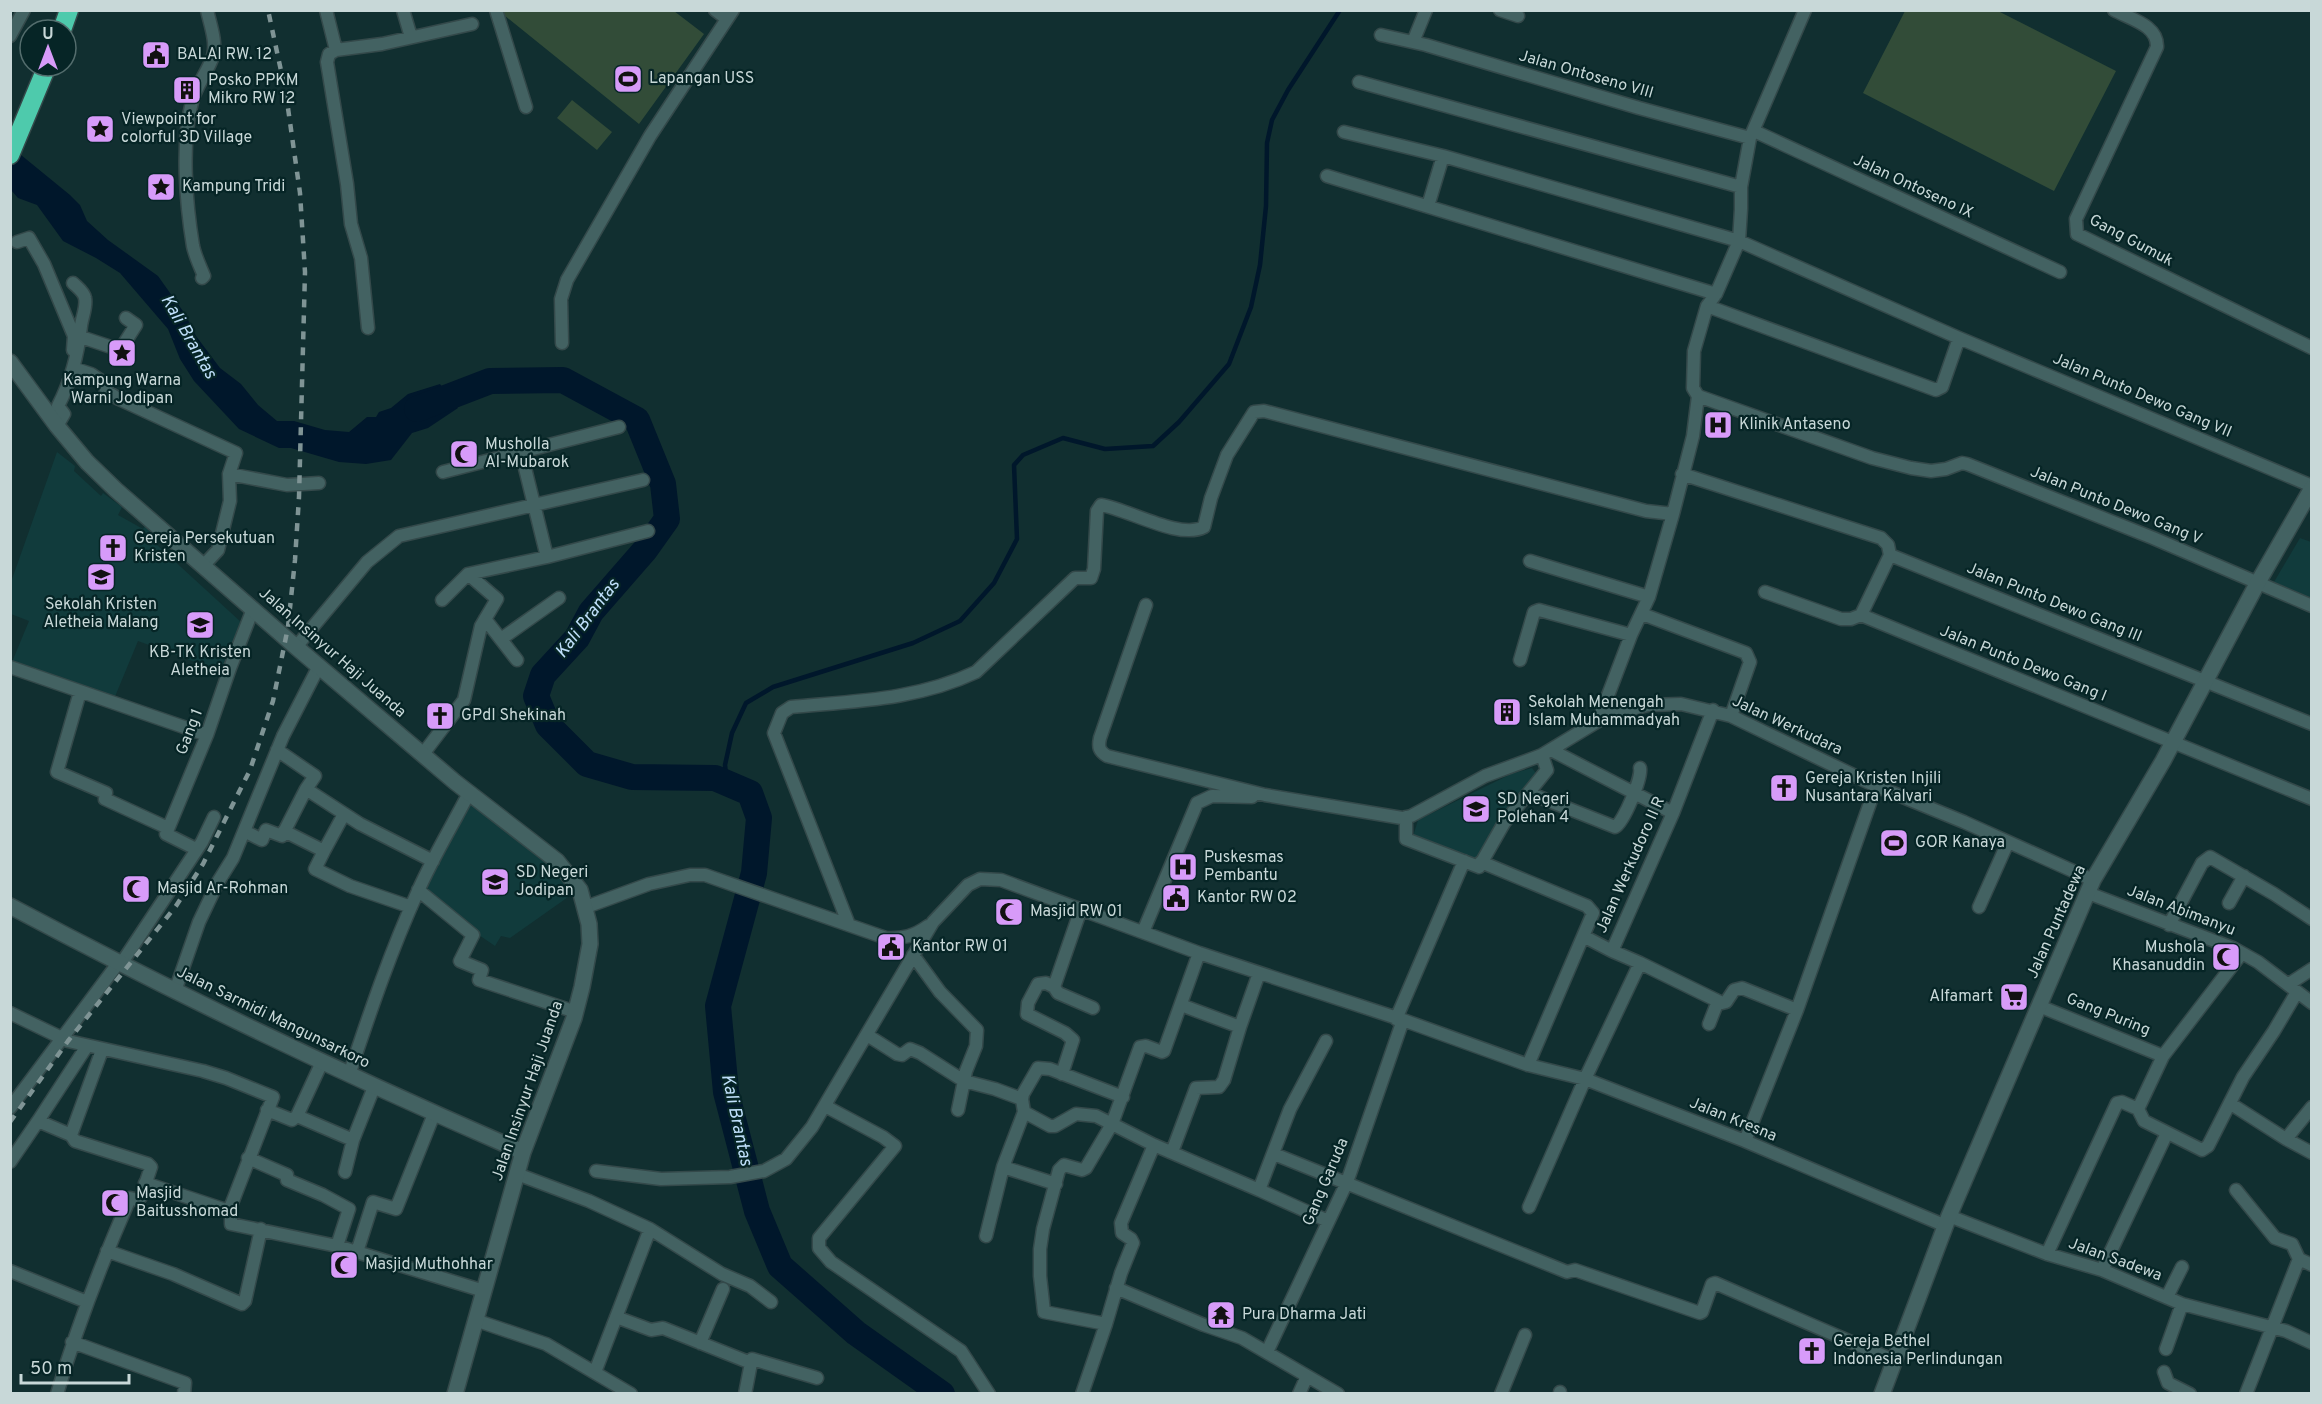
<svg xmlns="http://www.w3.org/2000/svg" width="2322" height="1404" viewBox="0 0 2322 1404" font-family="Overpass,sans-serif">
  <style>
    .built { fill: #113b3c }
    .green { fill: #324c38 }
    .water { fill: #00172b }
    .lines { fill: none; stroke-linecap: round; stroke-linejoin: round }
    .stream { stroke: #00172b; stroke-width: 4.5 }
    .river { stroke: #00172b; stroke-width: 26 }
    .street-casing { stroke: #34494a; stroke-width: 15 }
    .secondary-casing { stroke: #34494a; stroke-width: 18 }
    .highway-casing { stroke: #34494a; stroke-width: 21 }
    .street { stroke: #436262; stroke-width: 12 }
    .secondary { stroke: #436262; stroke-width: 15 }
    .highway { stroke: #4ecaac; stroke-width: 18 }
    .rail { stroke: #7f9495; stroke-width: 4.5; stroke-dasharray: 8 8; stroke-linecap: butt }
    .labels { text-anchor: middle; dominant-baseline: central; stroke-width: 4.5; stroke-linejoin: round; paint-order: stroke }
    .poi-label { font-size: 16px; fill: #c8d8d8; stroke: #062526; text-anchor: start }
    .street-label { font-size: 16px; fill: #c8d8d8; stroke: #062526 }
    .water-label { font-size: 18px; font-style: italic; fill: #c0e0fb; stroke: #062526 }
  </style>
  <rect width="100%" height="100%" fill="#112f30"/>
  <path class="built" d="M57,452L75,466L74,471L101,496L103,493L122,507L118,515L143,529L147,524L161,537L157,545L242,623L225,673L138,641L114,699L12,662L29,621L11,614V582Z
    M2300,538L2311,542V598L2274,582Z
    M1532,768L1538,776L1477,864L1412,840L1418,820L1511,774Z
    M471,804L560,874L571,895L510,938L501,936L495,946L457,920L421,890Z"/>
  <path class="green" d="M499,11H674L704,34L639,124Z
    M1905,11H1998L2116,71L2054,191L1863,93Z
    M572,100L612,132L597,150L557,118Z"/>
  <path class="water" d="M10,146L70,195L80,205L87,221L108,240L158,276L185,314L196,336L220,368L241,384L258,405L277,421H294L325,430L349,432L367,417H376L379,412L391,408L408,394L440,384L458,408L428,428L412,433L391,460L366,464L339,462L291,448H279L239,429L194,381L180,359L168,329L120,273L96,258L63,241L37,205L18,198L11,190Z"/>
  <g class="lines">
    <path class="stream" d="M727,783L725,765L732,733L746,703L773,687L913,643L960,621L994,583L1017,539L1014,465L1023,455L1063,438L1105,449L1153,446L1179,422L1229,364L1251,307L1260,265L1266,206L1267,143L1272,120L1288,90L1340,10"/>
    <path class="river" d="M417,409L490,381L563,380L637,420L663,484L667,519L645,550L591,612L577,638L543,675L536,696L548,725L587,764L632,777L715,778L750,793L759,818L754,873L718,1006L726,1092L757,1211L780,1266L856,1333L942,1394"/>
    <g class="street-casing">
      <path id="street" d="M326,10L336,50L329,54L327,62L347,184L351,224L361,258L368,328
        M403,10L411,37
        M496,10L526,107
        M715,10L727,19
        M1500,10L1518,16
        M2114,10C2130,19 2158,25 2157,47L2076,219L2077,234L2312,348
        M1381,35L1426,45L1639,108L1750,138
        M10,36L24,10
        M1413,42L1426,10
        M336,50L382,44L472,24
        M1359,82L1741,187
        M1754,131L2060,272
        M1344,132L1443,156L1739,241L1959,338L2312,486
        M1327,176L1716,294
        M1428,206L1443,156
        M17,242L29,238L44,264L74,336L73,350
        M202,278L204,276C200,266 195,256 193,246C186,204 181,143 192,102C196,85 208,72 213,56C217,42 210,24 207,10
        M1707,306L1936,390L1942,387L1959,338
        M81,337L120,350L136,325L126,318
        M562,343L561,299L567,280L650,136L733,10
        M73,368L91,374L107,385L106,391L119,399L236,453L229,474L230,501L218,550L203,566
        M1698,396L1872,458L1911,468L1931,471L1946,469L1962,463L1967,464L2153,538L2312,606
        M57,426L64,414L58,406C71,381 78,354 81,326C82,317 87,307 85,298C84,292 77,287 73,283
        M521,452L547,557
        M443,472L619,427
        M229,474L287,485L319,483
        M1682,474L1881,538L1888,545L1890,555L1861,615L1851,619H1841L1765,592
        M1890,555L2312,724
        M1530,561L1649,597
        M442,600L468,574L547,557L648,531
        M1146,605L1100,738C1098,747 1099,751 1107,756L1265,795L1402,818L1411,816L1485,776L1542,755L1608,715L1648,705L1681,704L1731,716L1876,786L1964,822L2093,880
        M1642,614L1746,653L1750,662L1731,716
        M1861,615L2312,799
        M485,619L517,660
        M501,639L559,598
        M296,647L367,562L399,536L643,480
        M1520,660L1534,612L1539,610L1631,635
        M10,667L207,735
        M80,692L57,772L106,793L105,799L168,828
        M1599,719L1631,635L1649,597L1673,514L1693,436L1698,396L1693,388L1694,351L1707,306L1716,294L1739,241L1741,209V187L1750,138L1805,10
        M277,750L315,776L306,789L360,824L433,861
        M1551,750L1673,813
        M423,754L464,700L481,626L497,599L468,574
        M1529,793L1615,827C1624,822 1642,778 1640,768
        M1406,817V839L1479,867L1504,823L1547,770L1542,755
        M244,831L262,840L266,830L282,836L306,789
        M284,831L324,851L344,814
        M196,849L166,834L207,735L230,668L253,609
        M324,851L315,869L350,886L411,907
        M1481,862L1587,906L1593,913L1528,1065
        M418,890L473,935L460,961L482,970L479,980L576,1012
        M2088,893L2233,948L2258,962L2312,1003
        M2229,903L2244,876
        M586,907L649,884L690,875H705L886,938C903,939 914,936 928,926
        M1979,907L2008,842
        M849,925L774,733L782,713L791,707C855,701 917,700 976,672L1075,578H1091L1094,569L1097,511L1101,505C1128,509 1179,540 1204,527L1211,498L1227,455L1254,412L1264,411L1646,511L1673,514
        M2169,925L2202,863L2210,857L2274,894L2312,919
        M1143,932L1197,803L1212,796L1252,797
        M1585,937L1612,951
        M2242,953L2163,1056L2138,1109L2144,1121L2202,1150L2208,1146L2243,1077L2274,1031L2297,992
        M913,955L940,992L977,1030L976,1046L966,1071L958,1110
        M1640,963L1722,1003L1726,1002L1734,990L1742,988L1797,1010
        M121,964L202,842L214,817
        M2289,984L2312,969
        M1054,987L1081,909
        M175,991L199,922L218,882L233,858L283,736L319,666
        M1181,1005L1240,1027L1259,973
        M2039,1006L2163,1056
        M10,1013L68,1041L203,1071L226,1078L273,1097L229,1211
        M1396,1019L1464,861
        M1709,1024L1718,1001
        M867,1035L897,1054L902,1055L910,1049L920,1053L964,1081L995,1089L1022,1099
        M1062,1074L1073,1040L1065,1033L1027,1014L1028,1003L1038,984L1046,983L1054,987L1058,993L1093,1008
        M349,1075C370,1012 391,950 418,891C433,857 452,826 469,793
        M1123,1097L1050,1069L1038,1068L1023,1094L1022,1099L1024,1112L1050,1126H1055L1076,1114L1096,1116L1154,1145L1259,1190L1290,1109L1326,1041
        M2231,1104L2286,1139L2312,1107
        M825,1106L883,1137L895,1146L819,1238V1248L831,1262L961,1351L989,1394
        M10,1108L119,962
        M267,1110L292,1120L297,1116L353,1140L374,1087
        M297,1116L322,1062
        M38,1121L87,1046
        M71,1135L102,1050
        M2286,1139L2312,1153
        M1745,1141L1797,1010L1876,786
        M1172,1152L1196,1088L1219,1087L1224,1080L1240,1027
        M1274,1154L1567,1272L1575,1270L1700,1313L1702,1312L1712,1284L1715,1283L1895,1361
        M248,1158L287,1175V1180L323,1195L349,1209L337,1246
        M10,1162L38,1121L71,1135L75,1141L148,1164L151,1167L141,1197L137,1200L130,1198C102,1262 77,1326 57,1394
        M1003,1167L1056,1184
        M596,1171L661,1179L730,1177L764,1171L786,1159L812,1127L933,922L968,885L980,879L1001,880L1199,953L1403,1020L1528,1065L1585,1079L1745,1141L1946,1226
        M345,1172L353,1140
        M517,1174L589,1201L650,1229L595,1372
        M145,1183L229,1211L231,1213V1224L337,1246L484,1291
        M1259,1190L1328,1221
        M2236,1190L2275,1238L2292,1244L2299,1259
        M1529,1207L1585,1079L1640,963L1612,951L1673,813L1713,710
        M1949,1216L2047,1254L2102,1270L2182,1304L2286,1331L2312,1343
        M650,1229L722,1274L750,1286L771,1302
        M986,1236L1003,1167L1024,1112
        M107,1251L173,1274L242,1304L245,1301L261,1229
        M357,1252L373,1202L396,1209L434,1114
        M2047,1254L2117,1103L2122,1102L2138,1109
        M2299,1259L2312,1265
        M2102,1270L2167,1133
        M10,1271L87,1302
        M1116,1288L1204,1325L1242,1338L1338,1394
        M2167,1297L2182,1267
        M616,1317L651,1330L663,1328L751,1363L752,1359L817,1378
        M475,1320L546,1344L631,1394
        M1106,1324L1044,1312L1040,1276V1249L1043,1229L1059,1170L1064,1165L1082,1170L1086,1168L1112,1124L1140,1047L1146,1046L1162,1052L1164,1051L1199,953
        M72,1342L185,1383L184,1394
        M700,1343L723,1289
        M2166,1349L2182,1304
        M1267,1352L1347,1182L1403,1020
        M2164,1372L2168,1383L2190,1394
        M745,1394L751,1363
        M1082,1394L1106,1324L1121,1273L1133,1243L1131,1239L1122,1233L1121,1223L1154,1145
        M1299,1394L1307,1376
        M1501,1394L1525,1335
        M1560,1394V1392
        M2246,1394L2299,1259"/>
    </g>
    <g class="secondary-casing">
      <path id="secondary" d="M10,362L57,426L87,462L116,490L296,647L455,782L557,861L580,890L589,924L590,944L582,987L574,1018L523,1152L455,1394
        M10,906C178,995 349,1077 523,1152
        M1882,1394L1949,1216L2093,880L2163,761L2257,584L2312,488"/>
    </g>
    <g class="highway-casing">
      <path id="highway" d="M62,30L69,10
        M10,155L47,66"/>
    </g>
    <use href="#street" class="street"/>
    <use href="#secondary" class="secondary"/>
    <use href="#highway" class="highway"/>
    <path class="rail" d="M10,1122L68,1041L176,906L203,864L250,770L273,701L288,627L295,560L299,497L305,272L300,193L286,94L268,10"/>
  </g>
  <defs>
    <g id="civic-square" transform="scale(1.5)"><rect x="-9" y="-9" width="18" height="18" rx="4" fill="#d79bf9" stroke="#062526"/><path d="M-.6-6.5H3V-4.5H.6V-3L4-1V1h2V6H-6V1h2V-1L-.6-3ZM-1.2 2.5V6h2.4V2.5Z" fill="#111"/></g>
    <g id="stadium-square" transform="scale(1.5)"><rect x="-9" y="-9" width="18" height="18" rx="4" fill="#d79bf9" stroke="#062526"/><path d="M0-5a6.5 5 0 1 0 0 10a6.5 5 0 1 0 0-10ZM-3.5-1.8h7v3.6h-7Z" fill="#111"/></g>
    <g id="building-square" transform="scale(1.5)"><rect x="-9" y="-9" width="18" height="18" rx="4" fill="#d79bf9" stroke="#062526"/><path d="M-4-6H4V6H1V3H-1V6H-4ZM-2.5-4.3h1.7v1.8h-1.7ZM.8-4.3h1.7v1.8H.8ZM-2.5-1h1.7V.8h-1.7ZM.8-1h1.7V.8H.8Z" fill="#111"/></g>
    <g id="sight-square" transform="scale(1.5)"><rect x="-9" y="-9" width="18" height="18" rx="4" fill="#d79bf9" stroke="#062526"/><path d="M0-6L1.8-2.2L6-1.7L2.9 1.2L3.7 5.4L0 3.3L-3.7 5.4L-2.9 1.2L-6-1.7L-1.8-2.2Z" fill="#111"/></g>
    <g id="hospital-square" transform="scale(1.5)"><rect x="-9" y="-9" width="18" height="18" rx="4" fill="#d79bf9" stroke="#062526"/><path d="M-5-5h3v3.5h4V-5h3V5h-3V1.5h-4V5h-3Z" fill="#111"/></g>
    <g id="mosque-square" transform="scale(1.5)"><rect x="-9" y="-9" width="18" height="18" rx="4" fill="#d79bf9" stroke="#062526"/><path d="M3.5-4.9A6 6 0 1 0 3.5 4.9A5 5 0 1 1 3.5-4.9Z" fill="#111"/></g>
    <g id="church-square" transform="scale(1.5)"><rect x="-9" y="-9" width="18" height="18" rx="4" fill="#d79bf9" stroke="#062526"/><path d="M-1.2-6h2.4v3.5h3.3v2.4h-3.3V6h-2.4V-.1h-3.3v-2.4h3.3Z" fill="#111"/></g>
    <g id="school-square" transform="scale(1.5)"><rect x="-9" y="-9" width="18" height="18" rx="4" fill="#d79bf9" stroke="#062526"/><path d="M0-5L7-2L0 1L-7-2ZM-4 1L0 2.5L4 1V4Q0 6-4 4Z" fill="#111"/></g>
    <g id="supermarket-square" transform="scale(1.5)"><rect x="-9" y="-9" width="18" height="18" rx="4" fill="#d79bf9" stroke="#062526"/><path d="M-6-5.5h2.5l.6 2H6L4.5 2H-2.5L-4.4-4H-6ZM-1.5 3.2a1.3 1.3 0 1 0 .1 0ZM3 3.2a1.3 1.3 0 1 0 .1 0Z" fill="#111"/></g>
    <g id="temple-square" transform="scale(1.5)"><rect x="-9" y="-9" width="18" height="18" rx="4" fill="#d79bf9" stroke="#062526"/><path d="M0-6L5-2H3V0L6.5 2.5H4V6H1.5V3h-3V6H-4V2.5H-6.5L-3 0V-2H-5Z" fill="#111"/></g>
  </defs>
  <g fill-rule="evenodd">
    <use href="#civic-square" x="156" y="55"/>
    <use href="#stadium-square" x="628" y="79"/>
    <use href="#building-square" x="187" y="90"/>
    <use href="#sight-square" x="100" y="129"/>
    <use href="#sight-square" x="161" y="187"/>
    <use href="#sight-square" x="122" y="353"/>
    <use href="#hospital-square" x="1718" y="425"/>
    <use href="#mosque-square" x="464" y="454"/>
    <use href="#church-square" x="113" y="548"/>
    <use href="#school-square" x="101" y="577"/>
    <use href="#school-square" x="200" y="625"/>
    <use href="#building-square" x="1507" y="712"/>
    <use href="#church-square" x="440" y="716"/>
    <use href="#church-square" x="1784" y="788"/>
    <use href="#school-square" x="1476" y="809"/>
    <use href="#stadium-square" x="1894" y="843"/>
    <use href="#hospital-square" x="1183" y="867"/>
    <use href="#school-square" x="495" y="882"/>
    <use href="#mosque-square" x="136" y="889"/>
    <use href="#civic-square" x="1176" y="898"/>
    <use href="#mosque-square" x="1009" y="912"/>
    <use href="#civic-square" x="891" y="947"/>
    <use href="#mosque-square" x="2226" y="957"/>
    <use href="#supermarket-square" x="2014" y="997"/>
    <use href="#mosque-square" x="115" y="1203"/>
    <use href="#mosque-square" x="344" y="1265"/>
    <use href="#temple-square" x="1221" y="1315"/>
    <use href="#church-square" x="1812" y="1351"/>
  </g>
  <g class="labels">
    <g class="poi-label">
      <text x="177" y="55">BALAI RW. 12</text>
      <text x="649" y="79">Lapangan USS</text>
      <text x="208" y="81">Posko PPKM<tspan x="208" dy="18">Mikro RW 12</tspan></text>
      <text x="121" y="120">Viewpoint for<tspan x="121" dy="18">colorful 3D Village</tspan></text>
      <text x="182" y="187">Kampung Tridi</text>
      <text x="122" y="381" text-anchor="middle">Kampung Warna<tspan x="122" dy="18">Warni Jodipan</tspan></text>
      <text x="1739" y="425">Klinik Antaseno</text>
      <text x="485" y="445">Musholla<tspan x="485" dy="18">Al-Mubarok</tspan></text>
      <text x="134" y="539">Gereja Persekutuan<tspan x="134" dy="18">Kristen</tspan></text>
      <text x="101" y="605" text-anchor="middle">Sekolah Kristen<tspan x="101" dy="18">Aletheia Malang</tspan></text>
      <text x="200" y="653" text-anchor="middle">KB-TK Kristen<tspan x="200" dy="18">Aletheia</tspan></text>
      <text x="1528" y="703">Sekolah Menengah<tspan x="1528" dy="18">Islam Muhammadyah</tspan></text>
      <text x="461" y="716">GPdI Shekinah</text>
      <text x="1805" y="779">Gereja Kristen Injili<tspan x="1805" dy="18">Nusantara Kalvari</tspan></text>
      <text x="1497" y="800">SD Negeri<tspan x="1497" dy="18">Polehan 4</tspan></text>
      <text x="1915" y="843">GOR Kanaya</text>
      <text x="1204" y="858">Puskesmas<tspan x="1204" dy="18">Pembantu</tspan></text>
      <text x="516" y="873">SD Negeri<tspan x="516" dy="18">Jodipan</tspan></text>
      <text x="157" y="889">Masjid Ar-Rohman</text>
      <text x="1197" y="898">Kantor RW 02</text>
      <text x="1030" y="912">Masjid RW 01</text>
      <text x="912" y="947">Kantor RW 01</text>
      <text x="2205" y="948" text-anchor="end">Mushola<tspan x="2205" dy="18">Khasanuddin</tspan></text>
      <text x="1993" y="997" text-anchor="end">Alfamart</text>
      <text x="136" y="1194">Masjid<tspan x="136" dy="18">Baitusshomad</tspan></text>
      <text x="365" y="1265">Masjid Muthohhar</text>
      <text x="1242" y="1315">Pura Dharma Jati</text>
      <text x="1833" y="1342">Gereja Bethel<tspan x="1833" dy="18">Indonesia Perlindungan</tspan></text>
    </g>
    <g class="street-label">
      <text transform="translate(1586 75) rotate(16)">Jalan Ontoseno VIII</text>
      <text transform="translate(1913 187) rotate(25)">Jalan Ontoseno IX</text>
      <text transform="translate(2131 241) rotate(28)">Gang Gumuk</text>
      <text transform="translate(2142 396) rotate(23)">Jalan Punto Dewo Gang VII</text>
      <text transform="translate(2116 506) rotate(22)">Jalan Punto Dewo Gang V</text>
      <text transform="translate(2054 603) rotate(22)">Jalan Punto Dewo Gang III</text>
      <text transform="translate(332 653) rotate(41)">Jalan Insinyur Haji Juanda</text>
      <text transform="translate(2023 664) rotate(22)">Jalan Punto Dewo Gang I</text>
      <text transform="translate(1787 726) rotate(25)">Jalan Werkudara</text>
      <text transform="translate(190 732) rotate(-69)">Gang 1</text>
      <text transform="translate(1631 865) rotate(-66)">Jalan Werkudoro II R</text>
      <text transform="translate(2181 911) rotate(21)">Jalan Abimanyu</text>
      <text transform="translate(2057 922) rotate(-66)">Jalan Puntadewa</text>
      <text transform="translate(2108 1015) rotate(22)">Gang Puring</text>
      <text transform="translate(273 1018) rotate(26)">Jalan Sarmidi Mangunsarkoro</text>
      <text transform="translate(528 1091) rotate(-71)">Jalan Insinyur Haji Juanda</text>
      <text transform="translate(1733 1120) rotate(22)">Jalan Kresna</text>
      <text transform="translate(1326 1182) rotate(-67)">Gang Garuda</text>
      <text transform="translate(2115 1260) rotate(20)">Jalan Sadewa</text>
    </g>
    <g class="water-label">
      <text transform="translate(188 337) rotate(60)">Kali Brantas</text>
      <text transform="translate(588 619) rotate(-53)">Kali Brantas</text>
      <text transform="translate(736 1120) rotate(78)">Kali Brantas</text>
    </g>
  </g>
  <rect width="2322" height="1404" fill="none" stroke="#c8d8d8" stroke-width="24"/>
  <g transform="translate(48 48)"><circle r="28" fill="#062526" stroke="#546d6d" stroke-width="1.5"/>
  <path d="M0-4.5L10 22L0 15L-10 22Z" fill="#d79bf9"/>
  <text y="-9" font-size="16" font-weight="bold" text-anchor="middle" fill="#c8d8d8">U</text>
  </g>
  <path d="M21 1374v9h108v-9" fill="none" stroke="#c8d8d8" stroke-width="3"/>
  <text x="30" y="1374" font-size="18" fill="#c8d8d8" stroke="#062526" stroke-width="4.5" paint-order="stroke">50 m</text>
</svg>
